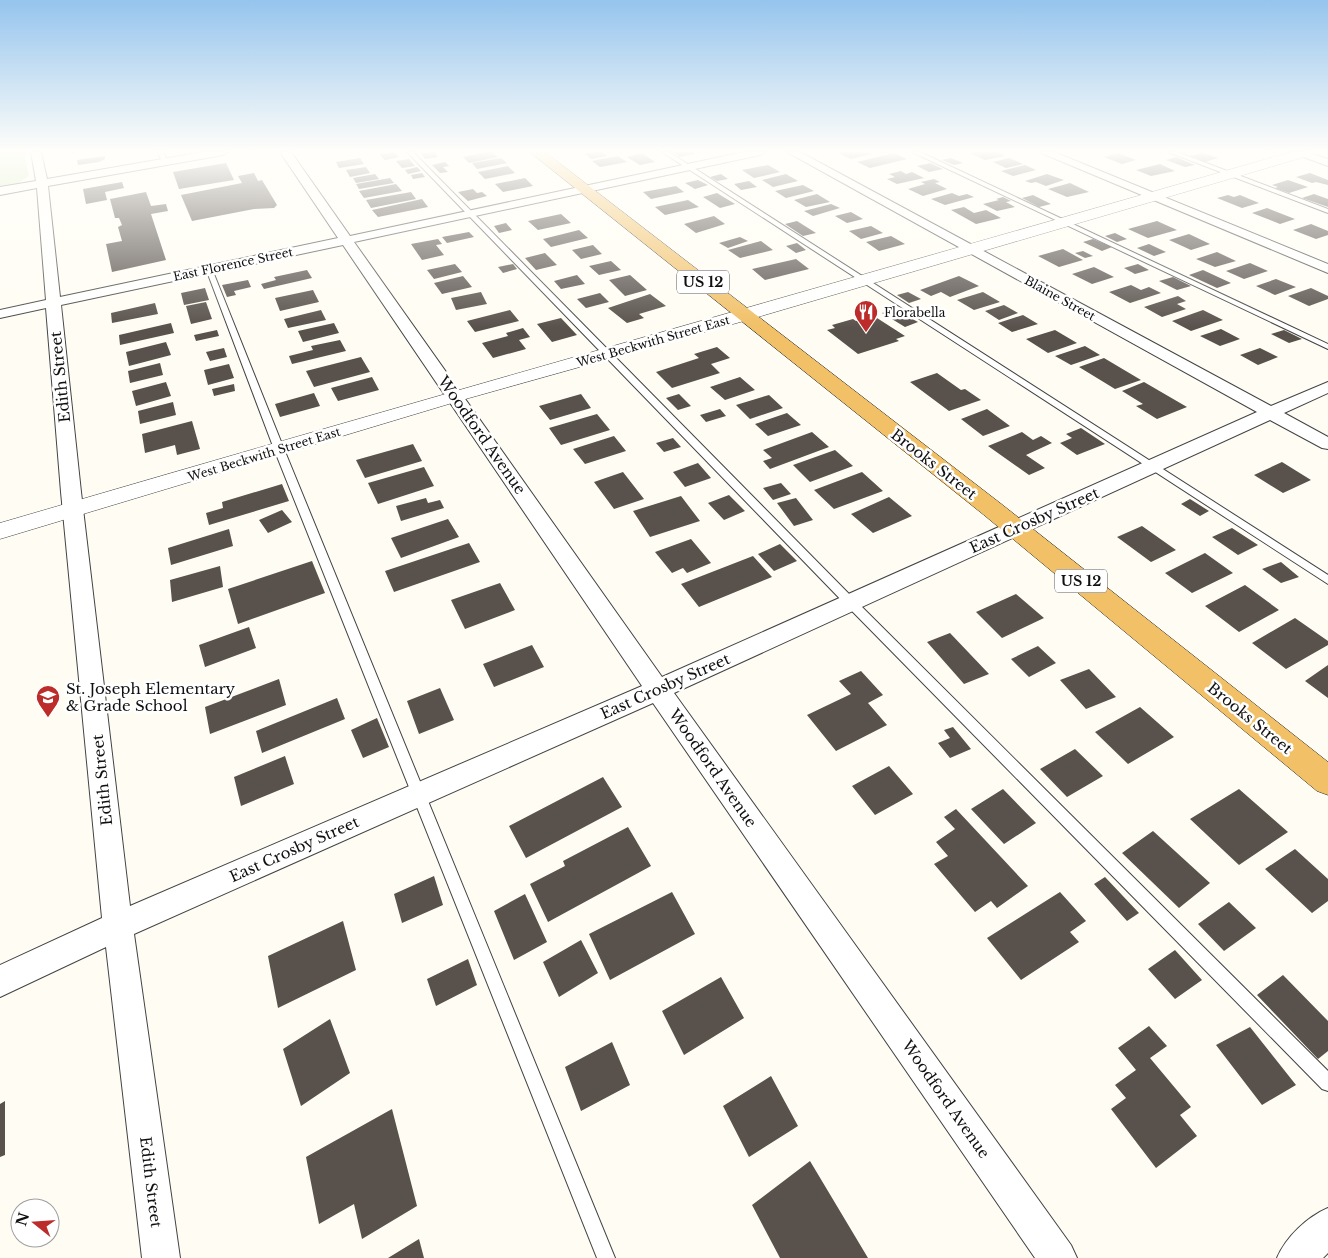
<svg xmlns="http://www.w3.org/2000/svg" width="1328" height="1258" viewBox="0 0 1328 1258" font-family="'Libre Baskerville',serif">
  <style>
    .green { fill: #d1e9bd }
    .building { fill: #58514c }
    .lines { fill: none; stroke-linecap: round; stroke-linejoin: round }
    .service-casing { stroke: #434343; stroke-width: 2 }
    .minor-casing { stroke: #434343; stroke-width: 2 }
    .tertiary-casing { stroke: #434343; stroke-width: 1 }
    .trunk-casing { stroke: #212121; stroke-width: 1 }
    .service { fill: #fff; fill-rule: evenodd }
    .minor { fill: #fff; fill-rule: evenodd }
    .tertiary { fill: #fff; fill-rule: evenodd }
    .trunk { fill: #f1c067; fill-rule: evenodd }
    .labels { text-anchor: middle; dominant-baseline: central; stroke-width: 5; stroke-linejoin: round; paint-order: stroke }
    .far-street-label { font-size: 12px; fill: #101010; stroke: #fff }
    .far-poi-label { font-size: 12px; fill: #101010; stroke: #fff; text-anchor: start }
    .shield { fill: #fff; stroke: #585858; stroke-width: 1 }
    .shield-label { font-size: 14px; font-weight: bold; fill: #101010 }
    .street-label { font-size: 15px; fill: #101010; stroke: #fff }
    .poi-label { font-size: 15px; fill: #101010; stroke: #fff; text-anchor: start }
  </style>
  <rect width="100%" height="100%" fill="#fffdf3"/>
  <path class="green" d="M0,152H24L29,176L18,183L0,186Z"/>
  <path class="building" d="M394,152L399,157L385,160L379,154Z
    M435,152L438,157L425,159L421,153Z
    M487,152H492L498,157L469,163L463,157Z
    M602,152L607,156L591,159L584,153Z
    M673,152H693L695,154L680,157Z
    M842,152H867L872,154L851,159L838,153Z
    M975,152H998L1005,156L985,160L970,153Z
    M642,153L655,162L640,165L627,157Z
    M894,153L907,159L870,168L857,162Z
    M1118,153L1136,160L1122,164L1104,157Z
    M1203,153L1218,158L1205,162L1190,156Z
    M105,156V159L99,162L78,165L77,160Z
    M618,156L627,162L600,167L592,161Z
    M1176,157L1195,165L1185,167L1166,160Z
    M360,158L364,164L339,168L336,162Z
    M501,158L507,163L477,169L472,163Z
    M951,158L963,163L954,165L942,160Z
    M1009,158L1023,164L1006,168L993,162Z
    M409,159L415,166L402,168L396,161Z
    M445,162L449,166L443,167L448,172L440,173L432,165Z
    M226,163L234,180L179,189L173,172Z
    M930,163L943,169L929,172L917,166Z
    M1160,164L1175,171L1151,176L1136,170Z
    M768,165L780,172L754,178L742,170Z
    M1025,165L1036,170L1013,176L1001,171Z
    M508,166L515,173L485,179L478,172Z
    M366,167L370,173L350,177L346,170Z
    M417,167L421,171L408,174L405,170Z
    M901,171L906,174L912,172L924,178L897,184L887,179L895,177L889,174Z
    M254,173L258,181L262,180L277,205L274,208L254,209L192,221L181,195L242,183L238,176Z
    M422,173L425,177L413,179L411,175Z
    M1310,173L1328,180V185L1316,182L1312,183L1296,177Z
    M375,174L379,179L356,183L353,178Z
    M721,174L728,179L717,181L710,177Z
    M786,174L798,181L773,187L762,180Z
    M1047,174L1064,180L1046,186L1036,182L1031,183L1025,181Z
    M390,178L394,183L359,189L356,184Z
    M525,178L533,186L503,192L495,184Z
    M934,179L940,182L935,183L947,189L923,196L908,189L925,184L921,182Z
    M698,180L708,185L695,189L685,183Z
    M1288,180L1308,187L1289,193L1275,188L1278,187L1272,185Z
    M749,181L757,187L741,190L734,184Z
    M122,182L124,188L105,192L107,200L86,204L83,189Z
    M1070,183L1089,192L1067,197L1048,189Z
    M396,184L402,191L364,198L359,191Z
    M803,185L814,191L786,198L775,191Z
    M676,186L684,192L651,199L643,192Z
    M473,189L477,193L482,192L487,196L468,201L458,192Z
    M146,192L151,206L166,204L168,211L151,214L166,260L112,272L106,244L122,241L118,227L122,225L119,218H115L110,199Z
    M411,192L416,199L371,208L366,200Z
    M717,193L735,204L720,208L703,197Z
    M952,193L959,196L967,194L974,197L945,205L931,199Z
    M817,194L830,202L806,207L794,200Z
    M1314,194L1328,199V207L1302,198Z
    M1033,195L1051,204L1039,207L1022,198Z
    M1228,195L1234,197L1240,195L1259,203L1242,208L1217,198Z
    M1003,197L1011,201L1006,202L1015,207L997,211L983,204L999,200L996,199Z
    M422,199L428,207L378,217L372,210Z
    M688,200L699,207L665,215L655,207Z
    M831,204L840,208L813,216L804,211Z
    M964,207L974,213L986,210L1001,218L976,224L951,210Z
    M1267,208L1295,219L1280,224L1252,213Z
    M851,212L863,219L847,223L835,216Z
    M561,214L571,223L538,230L528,221Z
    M714,216L725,224L696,233L684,224Z
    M797,221L816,233L803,236L785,224Z
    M1157,221L1177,230L1148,238L1128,229Z
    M506,223L512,230L499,233L494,226Z
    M1311,224L1328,231V235L1316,239L1293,230Z
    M871,226L883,233L861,239L849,231Z
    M579,230L588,238L551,247L543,239Z
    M469,232L474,237L447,243L442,237Z
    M1115,233L1127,239L1117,242L1105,236Z
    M1189,234L1210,244L1191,250L1169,240Z
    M891,236L905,244L879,251L866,242Z
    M740,237L748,241L728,248L719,243Z
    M438,239L442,244L436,245L444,255L422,260L411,244Z
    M1093,239L1112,247L1102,251L1083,242Z
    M761,241L773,250L740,258L728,250Z
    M797,243L806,250L796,253L786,246Z
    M1149,244L1166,252L1154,256L1137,248Z
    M593,245L602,254L581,259L572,250Z
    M1063,249L1083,260L1059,267L1038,256Z
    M1083,251L1093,256L1085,258L1075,253Z
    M1217,252L1236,261L1215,267L1196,259Z
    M545,253L557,265L536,270L525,258Z
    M796,259L809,269L765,280L752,269Z
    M611,261L621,270L599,275L589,266Z
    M1250,263L1268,271L1244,279L1226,271Z
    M455,264L462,272L434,279L427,270Z
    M513,264L517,269L503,273L498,267Z
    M1138,264L1149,270L1135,274L1124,268Z
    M1094,267L1114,277L1092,284L1072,274Z
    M307,270L312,278L264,289L261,284L276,280L274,277Z
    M1203,270L1231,283L1217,288L1189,275Z
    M577,275L585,284L561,289L554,281Z
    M630,275L647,290L625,296L609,280Z
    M463,276L472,287L442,294L434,283Z
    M959,276L979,286L950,297L941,292L931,296L920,290Z
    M1173,277L1191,286L1177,290L1159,281Z
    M1276,279L1296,287L1275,295L1256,286Z
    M248,280L251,287L234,291L236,295L227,297L222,285Z
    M1131,285L1141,290L1149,287L1161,293L1130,303L1109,292Z
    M205,288L209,300L184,305L181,293Z
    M1311,288L1328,296V299L1309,306L1288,296Z
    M313,290L319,302L280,311L275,298Z
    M481,292L487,304L456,310L451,298Z
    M908,292L921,299L909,303L897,295Z
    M983,292L1000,302L974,310L957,300Z
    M600,293L609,302L586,308L577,299Z
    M650,294L666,306L639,314L644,318L627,323L608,308Z
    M1178,296L1186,301L1177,304L1186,309L1162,317L1144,307Z
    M206,302L212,319L191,324L186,306Z
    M155,303L158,314L112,323L111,313Z
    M1004,305L1018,313L999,320L985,311Z
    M894,309L918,322L905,327L882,313Z
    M321,310L326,320L288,328L284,319Z
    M510,310L519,321L475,332L467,321Z
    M1203,310L1223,320L1191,331L1172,321Z
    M1023,315L1038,324L1012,332L998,323Z
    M561,318L577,335L552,342L537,324Z
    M877,318L905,336L896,339L899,341L858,354L827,330L835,328L832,325L853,319L856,321L863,319L867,321Z
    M171,323L174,333L120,345L119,335Z
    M334,323L339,333L303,342L298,331Z
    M523,328L530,337L519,340L526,349L493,358L482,343L508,336L506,333Z
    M1221,329L1240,339L1220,346L1200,336Z
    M217,330L219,336L196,341L194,335Z
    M1055,330L1077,343L1048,353L1026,339Z
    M1284,330L1302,339L1289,343L1271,334Z
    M340,340L346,351L292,364L289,356L313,350L311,346Z
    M166,342L171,355L129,366L126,352Z
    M1085,346L1100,355L1071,365L1055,356Z
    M717,347L730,358L711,364L720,373L672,388L656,372L699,358L694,354Z
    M224,348L227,357L210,361L206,352Z
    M1260,348L1278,357L1258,365L1240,355Z
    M361,357L370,372L314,387L306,371Z
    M1104,358L1141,380L1115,389L1079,367Z
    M160,363L163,375L130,383L128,371Z
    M229,364L234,378L208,385L204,370Z
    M937,373L961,390L965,389L981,400L949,411L910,382Z
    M372,377L379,390L338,401L331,388Z
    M740,377L755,390L725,400L710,387Z
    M166,382L171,396L136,406L132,391Z
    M1144,382L1187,407L1157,419L1136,406L1143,404L1122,391Z
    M234,384L235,391L214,396L212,389Z
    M314,393L320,406L280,417L275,404Z
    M581,394L591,408L550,420L539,406Z
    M679,394L691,406L678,410L666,398Z
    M769,395L783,408L750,419L736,405Z
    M173,402L176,415L140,424L138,411Z
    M720,409L726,416L706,422L700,415Z
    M987,409L1010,426L983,436L961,419Z
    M787,413L801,425L768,436L755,424Z
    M597,414L610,430L561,445L549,428Z
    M192,421L200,449L177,455L175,445L145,453L142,434Z
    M1081,428L1105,444L1077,455L1060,443L1072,438L1066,434Z
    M812,432L829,447L770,469L763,461L772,458L763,450Z
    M1022,432L1033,440L1041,436L1052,443L1026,455L1045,468L1029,475L988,446Z
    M614,436L626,451L585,464L573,449Z
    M673,438L681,447L664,452L656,443Z
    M413,444L422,461L365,478L356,460Z
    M835,450L853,466L810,482L793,465Z
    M1282,462L1311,480L1283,493L1254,475Z
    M698,463L711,478L685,487L673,472Z
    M424,467L434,486L378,504L368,483Z
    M623,472L644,499L614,509L594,482Z
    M862,472L883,491L834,509L814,490Z
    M781,483L791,494L773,500L763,488Z
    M282,484L289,501L209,525L206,513L223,508L222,502Z
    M729,495L745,511L724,520L708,503Z
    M681,496L700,521L650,537L633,511Z
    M889,497L912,516L873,533L851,514Z
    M426,498L428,503L440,500L444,508L401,521L396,506Z
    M796,498L813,520L794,526L777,503Z
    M1190,499L1209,511L1200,516L1181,504Z
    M282,510L292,522L268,533L259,520Z
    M448,519L459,537L401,558L391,538Z
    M1142,526L1176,550L1151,562L1117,537Z
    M1232,528L1258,545L1238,555L1212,537Z
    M229,529L233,546L171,565L168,548Z
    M691,539L711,563L687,573L683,568L672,573L655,552Z
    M469,543L480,562L394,592L385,571Z
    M780,544L797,561L774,571L758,554Z
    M1205,553L1233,573L1192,593L1165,573Z
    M753,556L772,577L699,607L681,584Z
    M312,561L325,593L238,624L228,589Z
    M1281,562L1299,577L1281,583L1262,569Z
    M220,566L223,587L172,602L170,580Z
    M500,583L515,610L465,629L451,600Z
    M1245,585L1279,610L1239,632L1205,606Z
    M1016,594L1044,618L1002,638L976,612Z
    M1295,618L1328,641V645L1286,669L1252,643Z
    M249,627L256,648L205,667L199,645Z
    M950,633L989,674L964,684L927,642Z
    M532,645L544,667L494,687L483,664Z
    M1038,646L1056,663L1029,677L1011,659Z
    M1328,665V698L1305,681Z
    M1089,669L1116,697L1086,709L1060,680Z
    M861,671L883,695L868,703L887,725L836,751L807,715L851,694L839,681Z
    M279,679L286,705L210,734L205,707Z
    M440,688L454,720L419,734L407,701Z
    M337,698L345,719L262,753L256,731Z
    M1140,707L1174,737L1128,764L1095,732Z
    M377,718L389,747L363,758L351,730Z
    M953,727L971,749L950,758L938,743L950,738L944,730Z
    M1075,749L1103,776L1067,797L1040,769Z
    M285,756L294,784L241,806L234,777Z
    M889,766L913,794L875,815L852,786Z
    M603,777L622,807L526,858L509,826Z
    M1003,789L1036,823L1004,844L971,809Z
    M1239,789L1288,832L1239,865L1190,819Z
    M956,809L1028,886L997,908L991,901L975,912L934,864L948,856L936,842L955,829L944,817Z
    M628,827L651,866L548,922L530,884L565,866L563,861Z
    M1153,831L1210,883L1179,908L1122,853Z
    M1295,849L1328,879V901L1312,913L1265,869Z
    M434,876L443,905L402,923L394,894Z
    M1105,877L1139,913L1127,921L1094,884Z
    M672,892L695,934L610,980L589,934Z
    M1060,892L1086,921L1070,932L1079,942L1021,980L987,938Z
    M525,894L547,942L514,960L494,911Z
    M1229,902L1256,928L1224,951L1198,924Z
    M343,921L356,970L278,1008L268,956Z
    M581,940L598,973L559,997L543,962Z
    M1175,950L1202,980L1175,999L1148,969Z
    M468,959L477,985L436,1006L427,979Z
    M1283,975L1328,1021V1051L1318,1059L1257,995Z
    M721,977L744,1018L684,1055L662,1011Z
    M330,1019L350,1073L301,1106L283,1049Z
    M1149,1026L1167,1046L1150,1058L1191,1107L1180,1115L1197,1136L1156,1168L1111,1109L1126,1098L1115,1085L1136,1070L1118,1048Z
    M1250,1027L1296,1085L1262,1105L1216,1045Z
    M612,1042L630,1085L581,1111L565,1067Z
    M771,1076L798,1126L749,1157L723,1106Z
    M5,1101V1155L0,1157V1104Z
    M392,1109L417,1206L362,1239L354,1204L319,1224L306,1157Z
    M810,1161L868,1258H780L752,1205Z
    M419,1239L424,1258H388Z"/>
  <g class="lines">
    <g class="service-casing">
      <path id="service" d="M158,152H164L167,164H163Z
        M407,152H413L855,600L1328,1071V1091L1322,1089L847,606Z
        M662,152H669L1328,575V584Z
        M912,152H920L1328,344V349Z
        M1168,152H1177L1328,209V213Z
        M207,268L212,269L284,449L615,1258H597L274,449L206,269Z"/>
    </g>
    <g class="minor-casing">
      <path id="minor" d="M31,152H41L47,179L203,152H228L223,155L48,186L60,297L338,238L280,152H291L350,236L744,152H765L760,155L354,242L662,677L1257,412L787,152H800L1271,406L1328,382V393L1284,413L1328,437V449L1322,448L1270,420L674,693L1071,1245L1077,1258H1035L653,703L134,934L180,1258H142L106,947L0,997V965L102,918L61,492L46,308L0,318V310L46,300L37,188L0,195V187L36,181ZM343,245L642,686L130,906L81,492L61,305Z
        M1039,152H1054L1328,264V273Z
        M1290,152H1306L1328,159V166Z
        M1328,1208V1253L1323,1258H1277C1286,1237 1307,1217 1328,1208Z"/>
    </g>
    <g class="tertiary-casing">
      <path id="tertiary" d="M1291,152H1312L1311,155L751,319L462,400L0,539V523C430,397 861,276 1291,152Z"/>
    </g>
    <g class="trunk-casing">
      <path id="trunk" d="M530,152H545L1000,503L1328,762V795L1317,791L984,515Z"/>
    </g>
    <use href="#service" class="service"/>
    <use href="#minor" class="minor"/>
    <use href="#tertiary" class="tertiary"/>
    <use href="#trunk" class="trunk"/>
  </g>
  <linearGradient id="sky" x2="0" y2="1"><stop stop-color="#95c4ed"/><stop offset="0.46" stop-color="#fffefa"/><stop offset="1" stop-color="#fffefa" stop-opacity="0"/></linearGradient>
  <rect width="1328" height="328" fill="url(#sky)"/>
  <defs>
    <g id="restaurant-pin" transform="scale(1.25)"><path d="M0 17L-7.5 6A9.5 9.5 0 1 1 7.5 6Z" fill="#bc2c2b" stroke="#fff"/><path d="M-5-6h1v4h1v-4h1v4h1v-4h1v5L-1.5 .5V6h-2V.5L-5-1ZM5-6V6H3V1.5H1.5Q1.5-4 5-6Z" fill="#fff"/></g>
    <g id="school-pin" transform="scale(1.25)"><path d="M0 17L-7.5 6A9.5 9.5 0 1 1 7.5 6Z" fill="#bc2c2b" stroke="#fff"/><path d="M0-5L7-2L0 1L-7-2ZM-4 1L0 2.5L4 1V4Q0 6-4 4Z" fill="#fff"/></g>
  </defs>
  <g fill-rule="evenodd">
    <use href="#restaurant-pin" x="866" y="312"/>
    <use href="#school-pin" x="48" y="697"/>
  </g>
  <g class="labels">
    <g class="far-street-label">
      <text transform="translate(233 264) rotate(-12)">East Florence Street</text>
      <text transform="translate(1060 298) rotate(29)">Blaine Street</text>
      <text transform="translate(653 341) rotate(-16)">West Beckwith Street East</text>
      <text transform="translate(264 454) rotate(-17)">West Beckwith Street East</text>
    </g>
    <g class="far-poi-label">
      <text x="884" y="312">Florabella</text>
    </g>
    <g class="shield">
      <rect x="677" y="270.5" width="52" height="23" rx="4"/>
      <rect x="1055" y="569.5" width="52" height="23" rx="4"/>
    </g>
    <g class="shield-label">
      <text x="703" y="282">US 12</text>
      <text x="1081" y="581">US 12</text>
    </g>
    <g class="street-label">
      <text transform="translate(60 377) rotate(-96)">Edith Street</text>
      <text transform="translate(482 435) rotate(55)">Woodford Avenue</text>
      <text transform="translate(934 464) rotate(38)">Brooks Street</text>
      <text transform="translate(1034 520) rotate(-24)">East Crosby Street</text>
      <text transform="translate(665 686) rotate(-24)">East Crosby Street</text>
      <text transform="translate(1250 718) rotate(39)">Brooks Street</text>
      <text transform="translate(713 768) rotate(55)">Woodford Avenue</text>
      <text transform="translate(102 780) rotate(-96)">Edith Street</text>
      <text transform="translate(294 849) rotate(-24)">East Crosby Street</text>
      <text transform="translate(946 1099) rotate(55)">Woodford Avenue</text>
      <text transform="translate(151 1182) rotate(83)">Edith Street</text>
    </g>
    <g class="poi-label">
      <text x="66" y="688">St. Joseph Elementary<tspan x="66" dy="17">&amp; Grade School</tspan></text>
    </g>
  </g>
  <g transform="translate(35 1223) rotate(287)"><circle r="24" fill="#ffffff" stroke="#9f9f9f"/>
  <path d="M0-4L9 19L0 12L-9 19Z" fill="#bc2c2b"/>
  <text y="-8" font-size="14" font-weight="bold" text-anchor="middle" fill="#101010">N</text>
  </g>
</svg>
